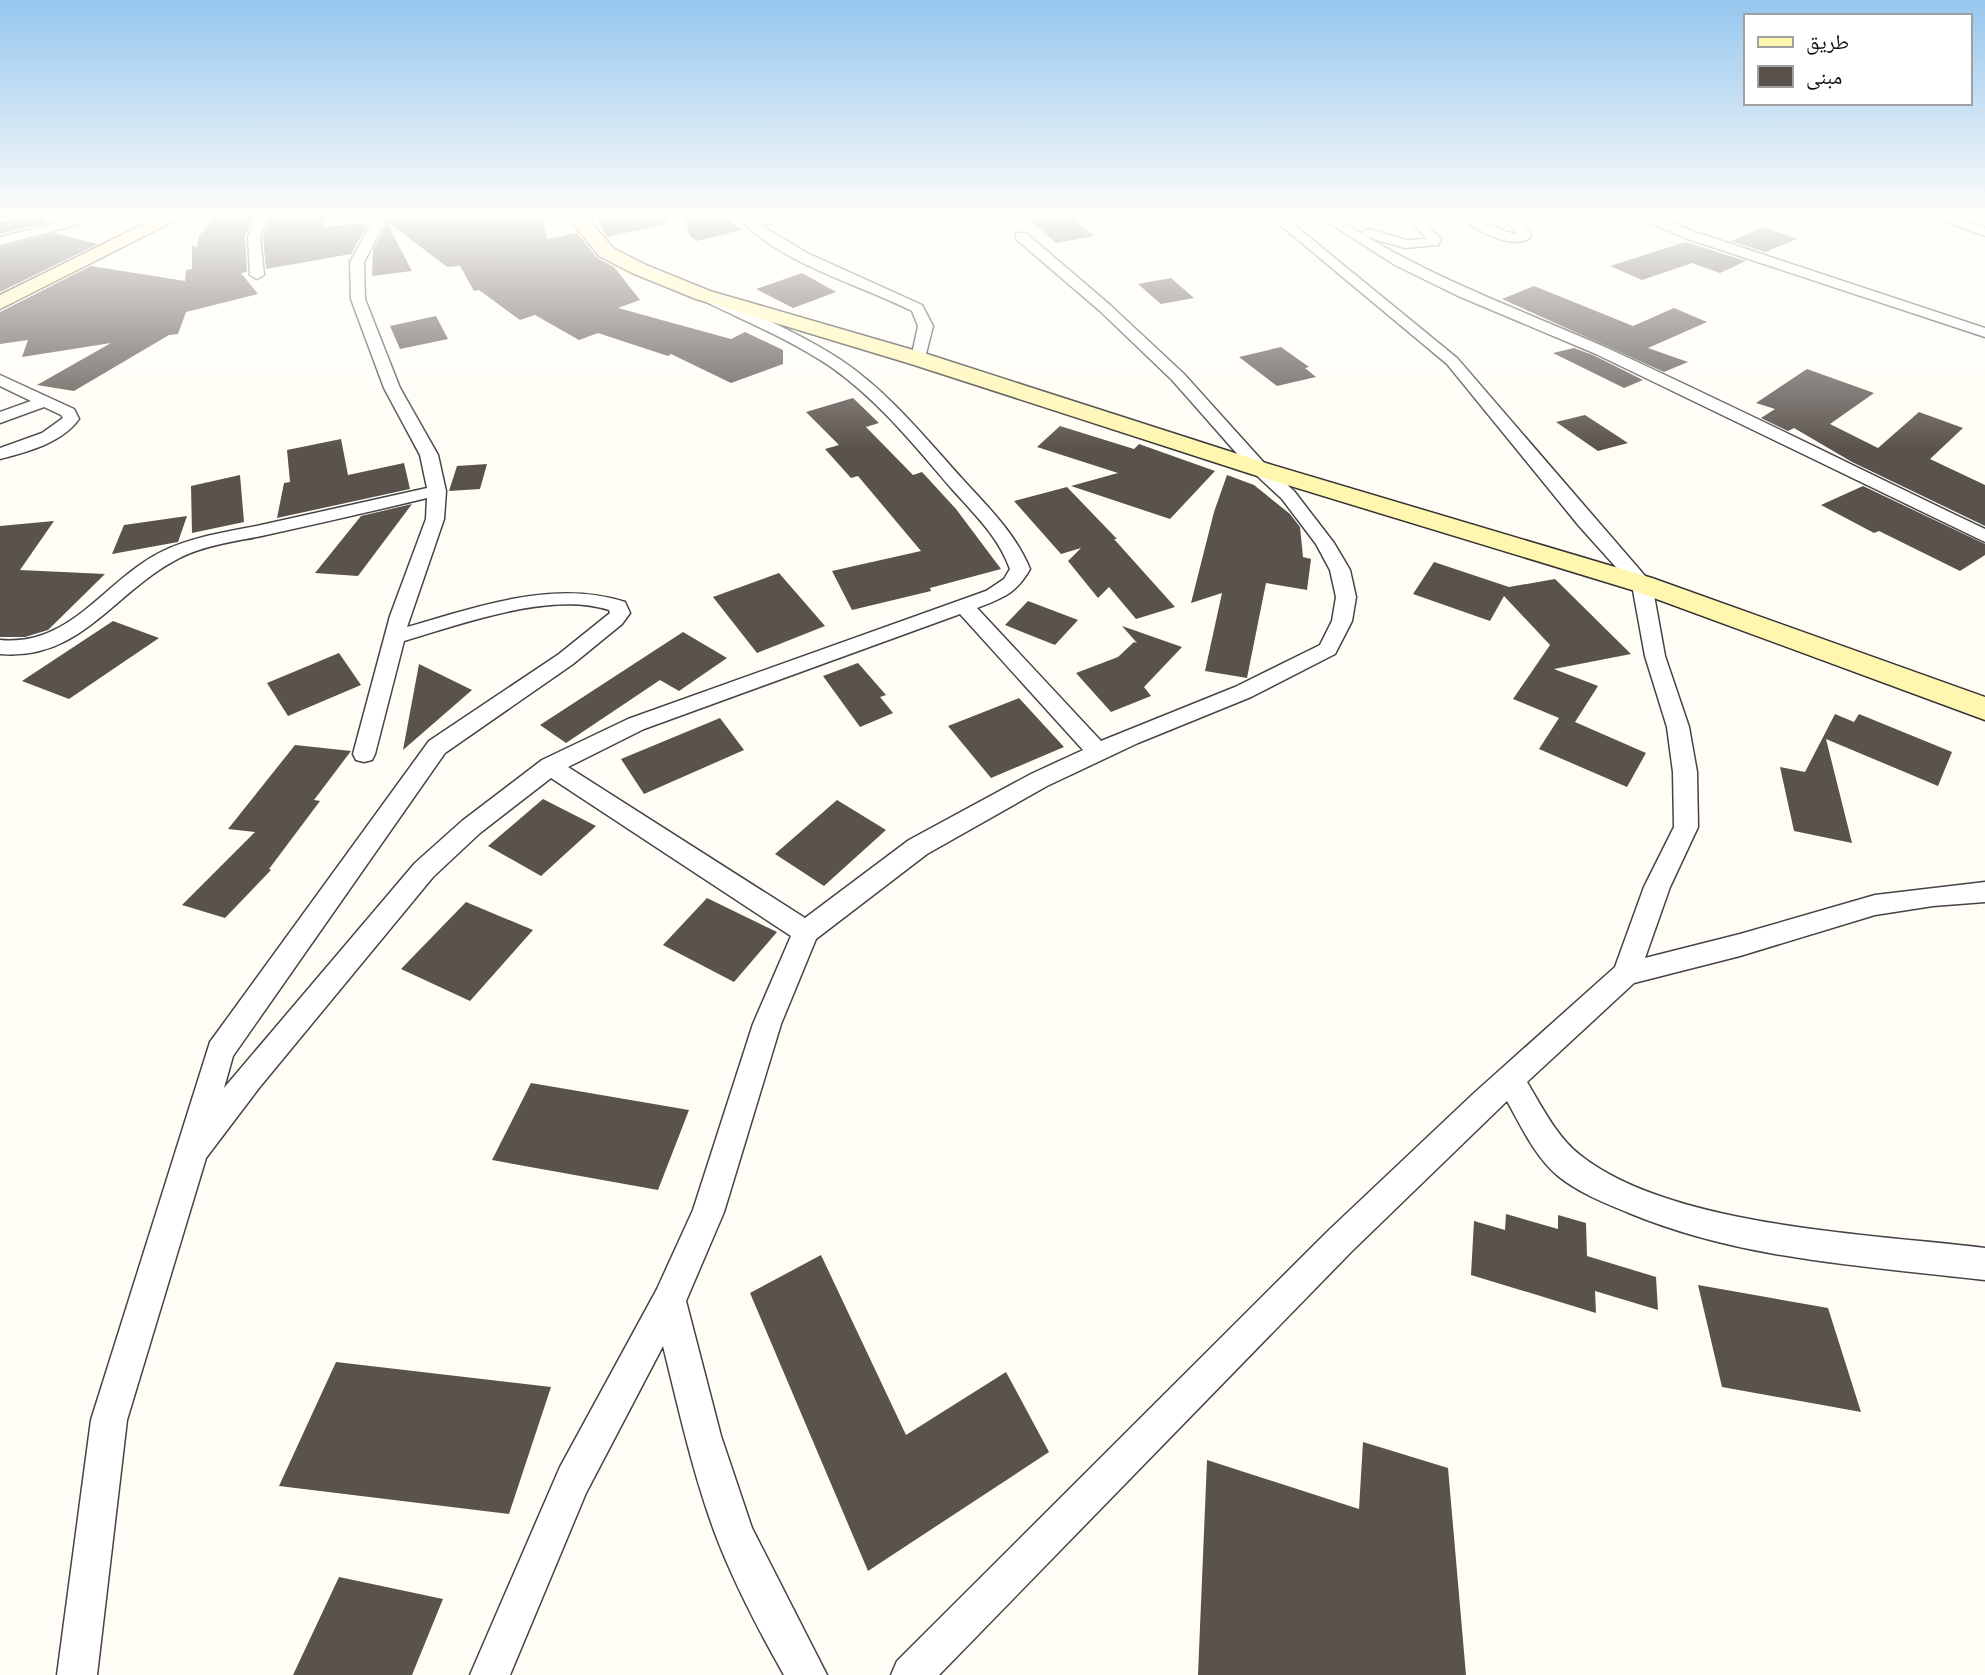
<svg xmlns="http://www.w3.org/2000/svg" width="1985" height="1675" viewBox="0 0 1985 1675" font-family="'Times New Roman','Noto Naskh Arabic',serif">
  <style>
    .building { fill: #5a524d }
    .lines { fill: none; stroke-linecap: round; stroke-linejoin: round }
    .service-casing { stroke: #444; stroke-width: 3 }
    .minor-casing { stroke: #444; stroke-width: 3 }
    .secondary-casing { stroke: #333; stroke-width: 3 }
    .service { fill: #fff; fill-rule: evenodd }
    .minor { fill: #fff; fill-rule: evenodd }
    .secondary { fill: #fff6b0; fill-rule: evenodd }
  </style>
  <rect width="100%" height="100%" fill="#fffdf5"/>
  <path class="building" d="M40,214L46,223L0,234V222Z
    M218,214H254L245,237L247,272L241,273L258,294L186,312L178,334L169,335L74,391L37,385L111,343L22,357L28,340L0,344V312L91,266L185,281L186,270L192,269V246L197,247L199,236Z
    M271,214H327L322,227L369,223L351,254L266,269L263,237Z
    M430,214H542L547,239L577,233L597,258L614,267L640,300L618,308L731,339L745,332L783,350V364L731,383L671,354L668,356L598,333L579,340L535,315L520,320L479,290L474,291L460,266L447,267L388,222L390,217Z
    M595,214H666L667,224L607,237Z
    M683,214H720L742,230L697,241L690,236Z
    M1022,214H1067L1094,236L1056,243Z
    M387,223L412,271L372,276L373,250Z
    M1764,227L1797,239L1765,252L1731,241Z
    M54,233L98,244L0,292V247Z
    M1685,242L1746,261L1720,273L1692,263L1642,280L1610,266Z
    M802,273L836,292L793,308L756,289Z
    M1171,278L1194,298L1161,304L1138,284Z
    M1534,286L1633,326L1674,308L1707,322L1648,348L1688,362L1664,372L1502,299Z
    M436,316L448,339L400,349L390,326Z
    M1281,347L1309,367L1305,368L1316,377L1277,386L1239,357Z
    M1574,348L1595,356L1643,380L1624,388L1553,353Z
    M1807,369L1874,393L1830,424L1878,448L1919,412L1963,428L1930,459L1985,485V526L1852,462L1794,428L1788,431L1761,418L1775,409L1756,403Z
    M853,398L879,423L866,427L913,475L922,472L956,509L1001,569L930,588L931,591L852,610L832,571L921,551L858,476L851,478L825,449L839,445L806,412Z
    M1585,415L1628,443L1598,451L1556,422Z
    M1060,426L1134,449L1139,444L1215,471L1170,519L1071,486L1118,473L1037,447Z
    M341,439L348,475L404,463L410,489L277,518L284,483L290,482L287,450Z
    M487,464L480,489L449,491L457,466Z
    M240,475L244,522L192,533L191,486Z
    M1227,475L1254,485L1290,514L1300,527L1303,557L1311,559L1307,590L1266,583L1247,678L1205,671L1222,593L1191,603L1214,512Z
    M1863,486L1985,544V555L1960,571L1879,531L1874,533L1821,505Z
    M1067,487L1117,539H1114L1175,607L1136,619L1109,587L1098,598L1068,561L1081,548L1061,554L1014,501Z
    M412,504L358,576L315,573L361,516Z
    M187,516L178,542L112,554L124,525Z
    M54,521L20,570L105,574L48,630L25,637H0V526Z
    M1434,562L1509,587L1555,579L1631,654L1554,669L1598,686L1575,722L1646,753L1627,787L1539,749L1559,718L1513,699L1550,645L1504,596L1490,621L1413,594Z
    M779,573L825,626L757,653L713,597Z
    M1028,601L1078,620L1055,645L1005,625Z
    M113,621L159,638L69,699L22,681Z
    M1122,626L1182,647L1144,687L1151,696L1111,712L1076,673L1118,657L1134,642L1137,643Z
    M683,632L727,658L679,691L660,680L566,743L540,725Z
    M339,653L361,685L288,716L267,683Z
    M858,663L886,695L880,697L893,713L860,727L823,676Z
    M419,664L472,690L403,750Z
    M1019,698L1064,747L991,778L948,726Z
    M1835,714L1854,722L1859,714L1952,752L1938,786L1826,739L1852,843L1794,831L1780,767L1805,772Z
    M720,718L744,750L644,794L621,759Z
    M295,745L351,751L314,800L320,801L269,869L271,870L225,918L182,905L255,832L228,829Z
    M543,799L596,826L541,876L488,846Z
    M837,800L886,830L824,886L775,854Z
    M707,898L777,932L734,982L663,945Z
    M466,902L533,930L470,1001L401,969Z
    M531,1083L689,1110L658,1190L492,1160Z
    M1506,1214L1558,1229V1215L1586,1223L1587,1256L1656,1277L1658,1310L1595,1291L1596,1313L1471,1275L1474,1221L1505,1230Z
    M821,1255L906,1435L1006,1372L1049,1452L868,1571L750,1293Z
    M1698,1285L1828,1308L1861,1412L1722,1387Z
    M336,1362L551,1387L509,1514L279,1486Z
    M1363,1442L1448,1468L1466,1675H1198L1207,1460L1359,1509Z
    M339,1577L443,1599L412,1675H293Z"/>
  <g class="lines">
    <g class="service-casing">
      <path id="service" d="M795,214H808L753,228L750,226Z"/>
    </g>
    <g class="minor-casing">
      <path id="minor" d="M95,214H118L0,245V237Z
        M257,214H269L260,237L264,275L257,279L250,275L248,237Z
        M377,214H389L364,262L365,299L400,388L438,455L446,491L444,519L407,627C477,607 554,579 625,602L630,613L622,624L573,664L445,753L233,1056L224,1088L415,863L462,821L542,760L628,719L986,591L1004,579L1010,569C998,536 974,514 951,488C914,445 878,400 831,367C790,339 742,320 698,298V292H708C753,314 800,333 841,360C890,393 927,440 967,484C991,510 1016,535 1030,569C1016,594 1002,598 977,608L1101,741L1235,687L1320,645L1332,621L1336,597L1330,570L1316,544L1282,499L1254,473L1172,380L1100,311L1016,239V233H1026L1110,305L1184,374L1266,465L1294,491L1334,543L1350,570L1356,597L1352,621L1335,654L1251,697L1138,743L1047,786L927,854L816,939L781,1024L724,1212L686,1301L721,1436L752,1528L827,1675H784C759,1631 734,1583 716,1536C693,1475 679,1410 663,1346L586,1493L510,1675H470L560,1467L657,1289L693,1210L753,1024L791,936L551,778L480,833L433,877L259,1088L206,1158L127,1420L97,1675H57L91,1420L210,1042L429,741L559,654L610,613L609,610C550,591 462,624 404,641L375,754L372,760L364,762L356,760L353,754L390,616L426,519L427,498C374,511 320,523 266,535C235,542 201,545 174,561C112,595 79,661 0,654V640C72,647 105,579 163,551C194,536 228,532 261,525C316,513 372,500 427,488L420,455L384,388L351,299L350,262ZM960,614L1083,750L1031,774L909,840L805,918L568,767L644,729Z
        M735,214H749L764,227L807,253L922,305L933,326L924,362H914L911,359L918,326L912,311C854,282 779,264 735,214Z
        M1267,214H1281L1457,358L1652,584L1665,656L1689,727L1697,772L1698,827L1670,887L1645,958L1740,934L1875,895L1985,882V902L1933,906L1875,915L1740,956L1634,983L1527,1082C1542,1107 1557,1137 1580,1155C1670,1227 1871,1234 1985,1248V1280C1865,1266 1742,1260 1629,1213C1605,1203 1579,1193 1558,1176C1535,1157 1521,1126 1507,1101L1351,1252L939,1675H891L897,1661L1329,1230L1473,1094L1615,967L1644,887L1674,827L1673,772L1667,727L1645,656L1632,585L1579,526L1447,364Z
        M1315,214H1330L1363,234L1364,230L1369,229L1406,240L1427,239L1405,214H1418L1441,239L1438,245L1405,248L1367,237C1444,283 1526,312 1607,348C1734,406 1859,469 1985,529V542L1596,354L1456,295L1395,265Z
        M1457,214C1482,214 1494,232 1518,234L1499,214H1513L1529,229L1531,237C1511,252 1473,228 1457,214Z
        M1631,214H1649L1695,232L1985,328V337L1685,238Z
        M1924,214H1944L1985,228V236Z
        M0,375L74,409L79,419C62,443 27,452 0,459V448L42,433L63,418L61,415L44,407L0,423V412L31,401L0,386Z"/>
    </g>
    <g class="secondary-casing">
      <path id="secondary" d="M164,214H188L0,309V295Z
        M565,214H584L613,248L646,265L710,291L927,354L1269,464L1652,578L1985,697V720L1632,590L1251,474L911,364L696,299L632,273L599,256Z"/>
    </g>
    <use href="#service" class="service"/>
    <use href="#minor" class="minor"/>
    <use href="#secondary" class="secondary"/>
  </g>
  <linearGradient id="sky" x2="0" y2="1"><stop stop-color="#95c6ee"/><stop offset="0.48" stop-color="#fffefa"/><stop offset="1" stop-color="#fffefa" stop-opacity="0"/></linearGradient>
  <rect width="1985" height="449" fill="url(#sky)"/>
  <rect x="1744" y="14" width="228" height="91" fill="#ffffff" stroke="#a0a0a0" stroke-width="2"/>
  <rect x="1758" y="37" width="35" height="10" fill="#fff6b0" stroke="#a0a0a0" stroke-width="2"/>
  <text x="1806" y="49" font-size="21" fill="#111111">طريق</text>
  <rect x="1758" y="66" width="35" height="21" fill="#5a524d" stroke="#a0a0a0" stroke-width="2"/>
  <text x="1806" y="84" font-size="21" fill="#111111">مبنى</text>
</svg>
